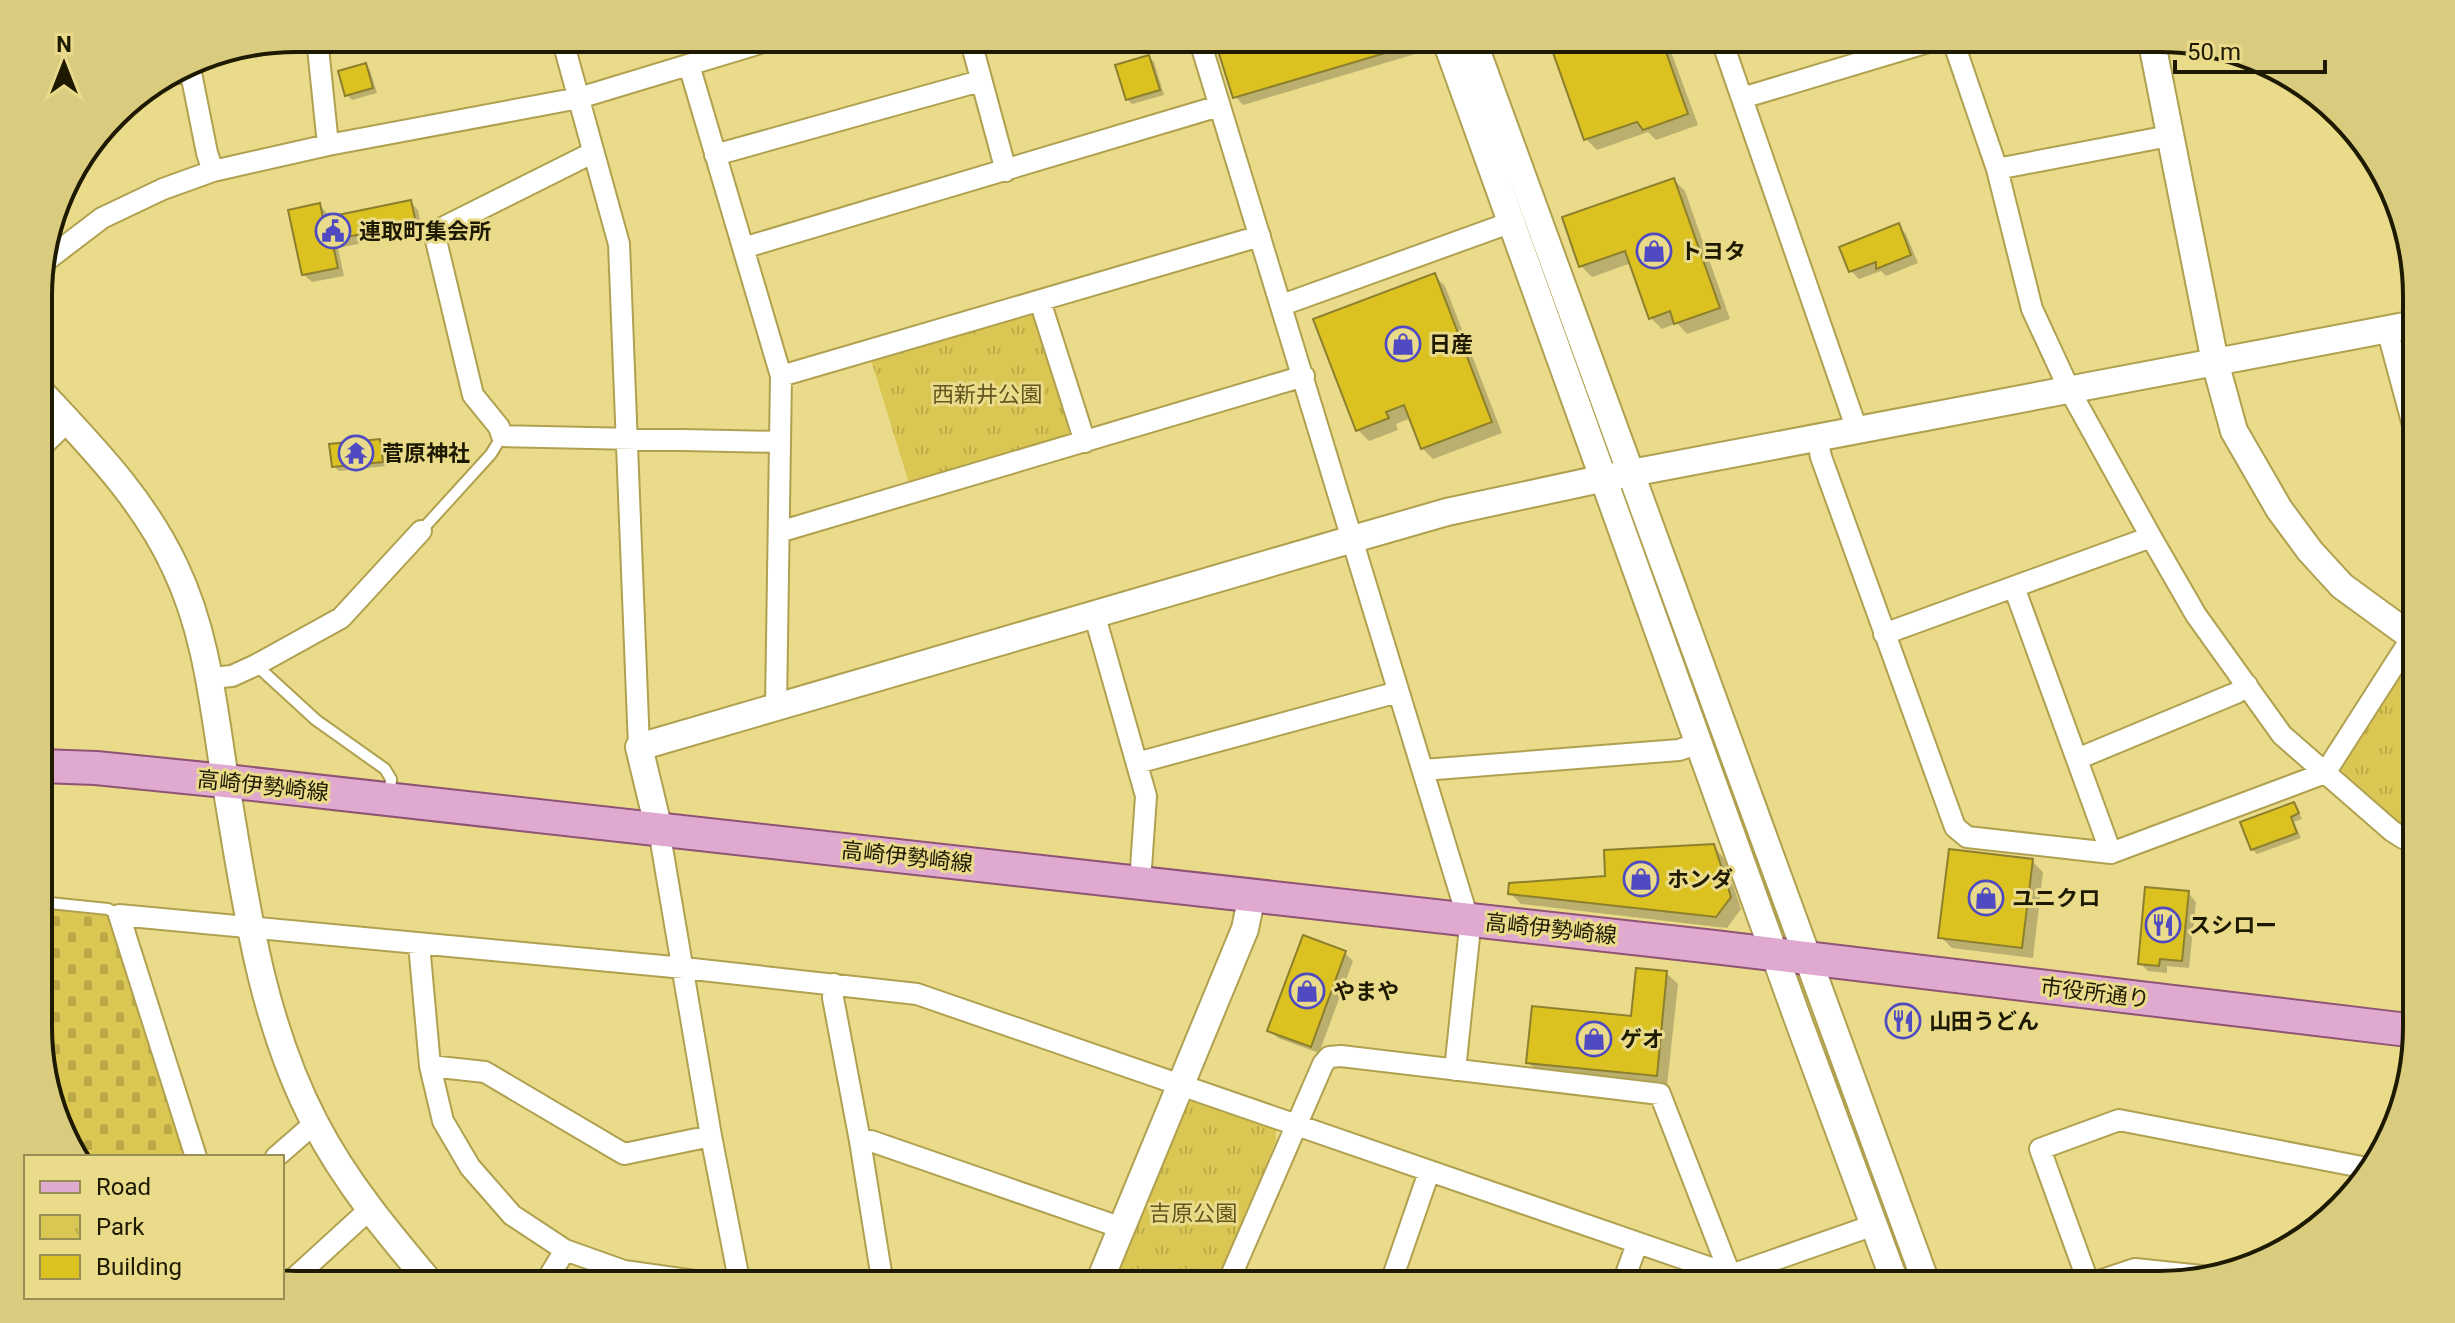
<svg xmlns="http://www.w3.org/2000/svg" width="2455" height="1323" viewBox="0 0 2455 1323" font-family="Roboto,'Noto Sans JP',sans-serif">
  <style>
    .cemetery { fill: url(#cemetery-stones) }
    .park { fill: url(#park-tufts) }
    .shadow { fill: #0003 }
    .building { fill: #dbc220; stroke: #8d7f2c; stroke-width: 2 }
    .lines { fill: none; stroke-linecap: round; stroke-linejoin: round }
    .service-casing { stroke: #afa150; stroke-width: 14 }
    .minor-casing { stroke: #afa150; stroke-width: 24 }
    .tertiary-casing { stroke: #afa150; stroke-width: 30 }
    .primary-casing { stroke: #8f5373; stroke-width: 36 }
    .service { stroke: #fff; stroke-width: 10 }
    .minor { stroke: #fff; stroke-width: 20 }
    .tertiary { stroke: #fff; stroke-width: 26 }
    .primary { stroke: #e0aad0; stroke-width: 32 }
    .labels { text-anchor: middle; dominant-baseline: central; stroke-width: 6; stroke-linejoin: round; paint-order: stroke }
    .poi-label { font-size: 22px; font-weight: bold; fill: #1e1a02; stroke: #e9db8a; text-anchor: start }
    .park-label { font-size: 22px; fill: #62581f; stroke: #e9db8a }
    .street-label { font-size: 22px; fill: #1e1a02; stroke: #e9db8a }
    .rim { fill: none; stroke: #1e1a02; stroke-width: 4 }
  </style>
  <defs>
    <pattern id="cemetery-stones" width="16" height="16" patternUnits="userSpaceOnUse" patternTransform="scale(2)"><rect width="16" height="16" fill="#dac652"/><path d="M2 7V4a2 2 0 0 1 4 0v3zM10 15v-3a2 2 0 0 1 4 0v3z" fill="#bbaa46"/></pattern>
    <pattern id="park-tufts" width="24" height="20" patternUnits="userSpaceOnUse" patternTransform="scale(2)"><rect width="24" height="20" fill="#dac652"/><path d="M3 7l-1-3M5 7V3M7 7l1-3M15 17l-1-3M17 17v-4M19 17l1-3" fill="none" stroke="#bbaa46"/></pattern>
  </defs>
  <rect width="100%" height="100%" fill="#e9db8a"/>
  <path class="cemetery" d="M40,908L108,914L187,1157H82L74,1150L40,1061Z"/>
  <path class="park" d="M1032,315L1040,320L1075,431L1072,436L909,483L871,360Z
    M2404,663L2416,669V830L2403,828L2337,771Z
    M1193,1101L1276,1130V1141L1217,1285H1110L1186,1103Z"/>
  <path class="shadow" d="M1216,38H1425L1429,50L1243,105L1235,96Z
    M1582,38H1666L1698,125L1656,140L1648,132L1597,150L1586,139Z
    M1148,57L1154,62L1164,95L1132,104L1127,99Z
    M365,65L370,70L377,93L352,100L347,95Z
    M1674,180L1685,191L1730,319L1687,334L1677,323L1662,329L1651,318L1631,263L1592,277L1581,266Z
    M410,202L418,210L422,231L338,248L344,276L312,282L303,274L319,205L327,213L328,219Z
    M1898,226L1906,234L1918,263L1886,276L1881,271L1859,279L1851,271Z
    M1434,275L1445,286L1502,433L1433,459L1422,448L1411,418L1396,424L1398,430L1369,441L1358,430Z
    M379,441L384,446L387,466L339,471L334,466Z
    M2294,804L2302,819L2294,822L2301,838L2257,854L2252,849Z
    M1713,846L1724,858L1741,909L1727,928L1521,904L1510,893L1607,878Z
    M2032,861L2043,872L2033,958L1952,948L1941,937Z
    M2188,893L2196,902L2189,968L2167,966V973L2148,971L2140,963Z
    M1345,953L1353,961L1319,1053L1278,1038L1270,1030Z
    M1666,973L1678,984L1667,1086L1539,1073L1528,1062L1632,1018Z"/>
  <path class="building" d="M1214,38H1421L1423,42L1233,98Z
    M1576,38H1661L1688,114L1643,130L1637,122L1584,140L1551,47Z
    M1149,55L1160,90L1126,100L1115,65Z
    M366,63L373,88L345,96L338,71Z
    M1674,178L1720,308L1674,324L1670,311L1649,319L1625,251L1579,267L1562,217Z
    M411,200L416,223L332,240L338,268L302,275L288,210L320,203L323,218Z
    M1899,223L1911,255L1876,269V262L1849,272L1839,247Z
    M1435,273L1492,422L1421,449L1404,405L1386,412L1389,418L1356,431L1313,319Z
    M380,439L383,462L332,467L329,444Z
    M2294,802L2299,813L2291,817L2297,833L2251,850L2240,822Z
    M1714,844L1731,897L1716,917L1508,894L1509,883L1605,876L1604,850Z
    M1949,849L2033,859L2022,948L1938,938Z
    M2145,887L2189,891L2182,961L2160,959L2159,966L2138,964Z
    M1303,935L1346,951L1311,1047L1267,1031Z
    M1636,968L1667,971L1657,1076L1526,1063L1532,1006L1631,1016Z"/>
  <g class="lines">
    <g class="service-casing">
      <path id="service" d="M421,531L491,454L502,436
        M256,665L316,720L385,769L391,779L390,796
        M40,902L108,909L119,915"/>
    </g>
    <g class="minor-casing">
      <path id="minor" d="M317,38L328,145
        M562,38L619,244L639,747
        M970,38L1006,171
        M1199,38L1468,919L1469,937L1455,1070
        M1721,38L1857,430
        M1952,38L1997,169L2032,309L2069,389L2151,537L2196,615L2282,735L2392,831L2403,838L2416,840
        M189,63L207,153L213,171
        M689,65L781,376L776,708
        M171,74L190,71
        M1742,98L1942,38
        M592,153L434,232L473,395L499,427L502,436L780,442
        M715,155L980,81
        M1997,169L2169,136
        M743,248L1219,106
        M43,263L102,218L163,189L213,171L328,145L579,98L777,38
        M1040,301L1085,442
        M1282,305L1512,222
        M2387,329L2415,433
        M781,376L1260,236
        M1817,438L1821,457L1955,827L1967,837L2111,853L2325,773L2416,631
        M39,449L68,421
        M779,532L1304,376
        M2014,587L2111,853
        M1094,613L1146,796L1140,882
        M1884,634L2151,537
        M210,678L232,676L256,665L341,618L421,531
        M2077,759L2236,693L2247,685
        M1137,763L1398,692
        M1423,770L1679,750L1699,743
        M659,830L711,1136L740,1285
        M419,944L430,1066L443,1121L470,1167L512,1215L565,1250L624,1271L724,1285
        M834,984L833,998L860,1141L883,1285
        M430,1066L485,1072L624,1154L711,1136
        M860,1141H871L1122,1228
        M196,1157L119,915L684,968L917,994L1731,1275L1874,1225
        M276,1157L315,1123
        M289,1283L370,1209
        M2089,1284L2040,1149L2119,1120L2367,1168
        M2090,1284L2135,1269L2202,1276
        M544,1285L565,1250
        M1227,1285L1323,1064L1329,1057L1341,1056L1660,1094L1733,1282
        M1390,1285L1429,1172
        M1622,1285L1637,1244"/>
    </g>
    <g class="tertiary-casing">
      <path id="tertiary" d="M1445,38L1797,1017L1896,1285
        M1472,38L1927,1285
        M2151,38L2215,362L2234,431L2279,509L2310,551L2342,586L2416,640
        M39,390C90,445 143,498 175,567C209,638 214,715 227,791C246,904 261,1020 315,1123C346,1183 389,1234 432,1285
        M659,830L639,747L1353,539L1447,512L1605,478L2415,324
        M1098,1285L1245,929L1252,895"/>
    </g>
    <g class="primary-casing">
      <path id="primary" d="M40,766L96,768L225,781L1714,947L2416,1031"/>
    </g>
    <use href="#service" class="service"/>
    <use href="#minor" class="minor"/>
    <use href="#tertiary" class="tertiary"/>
    <use href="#primary" class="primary"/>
  </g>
  <defs>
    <g id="civic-ring" transform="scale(1.8)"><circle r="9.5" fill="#e9db8a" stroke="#4f4ac1" stroke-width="1.5"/><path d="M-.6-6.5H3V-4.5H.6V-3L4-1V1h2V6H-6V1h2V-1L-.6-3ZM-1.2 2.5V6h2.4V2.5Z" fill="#4f4ac1"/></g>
    <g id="shop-ring" transform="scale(1.8)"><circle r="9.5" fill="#e9db8a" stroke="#4f4ac1" stroke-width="1.5"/><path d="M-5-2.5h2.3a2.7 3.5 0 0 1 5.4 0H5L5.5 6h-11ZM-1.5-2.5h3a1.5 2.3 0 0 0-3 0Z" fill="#4f4ac1"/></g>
    <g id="temple-ring" transform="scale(1.8)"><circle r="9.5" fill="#e9db8a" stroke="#4f4ac1" stroke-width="1.5"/><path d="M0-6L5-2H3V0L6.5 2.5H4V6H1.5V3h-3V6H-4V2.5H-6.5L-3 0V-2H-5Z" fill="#4f4ac1"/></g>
    <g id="restaurant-ring" transform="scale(1.8)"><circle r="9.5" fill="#e9db8a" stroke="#4f4ac1" stroke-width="1.5"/><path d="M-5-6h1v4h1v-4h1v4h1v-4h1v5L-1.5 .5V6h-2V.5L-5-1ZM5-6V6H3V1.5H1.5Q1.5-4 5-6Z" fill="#4f4ac1"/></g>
  </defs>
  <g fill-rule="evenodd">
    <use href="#civic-ring" x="333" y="231"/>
    <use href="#shop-ring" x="1654" y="251"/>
    <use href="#shop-ring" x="1403" y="344"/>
    <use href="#temple-ring" x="356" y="453"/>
    <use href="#shop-ring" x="1641" y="879"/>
    <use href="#shop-ring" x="1986" y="898"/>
    <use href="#restaurant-ring" x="2163" y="925"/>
    <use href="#shop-ring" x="1307" y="991"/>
    <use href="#restaurant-ring" x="1903" y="1021"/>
    <use href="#shop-ring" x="1594" y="1039"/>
  </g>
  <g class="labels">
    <g class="poi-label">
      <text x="359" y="231">連取町集会所</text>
      <text x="1680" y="251">トヨタ</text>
      <text x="1429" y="344">日産</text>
      <text x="382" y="453">菅原神社</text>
      <text x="1667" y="879">ホンダ</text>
      <text x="2012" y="898">ユニクロ</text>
      <text x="2189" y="925">スシロー</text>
      <text x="1333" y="991">やまや</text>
      <text x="1929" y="1021">山田うどん</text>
      <text x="1620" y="1039">ゲオ</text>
    </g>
    <g class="park-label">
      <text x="987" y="394">西新井公園</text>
      <text x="1193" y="1213">吉原公園</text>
    </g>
    <g class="street-label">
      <text transform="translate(263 786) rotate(6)">高崎伊勢崎線</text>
      <text transform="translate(907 857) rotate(6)">高崎伊勢崎線</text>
      <text transform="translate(1551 929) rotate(6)">高崎伊勢崎線</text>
      <text transform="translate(2095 993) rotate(7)">市役所通り</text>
    </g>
  </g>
  <path d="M0 0H2455V1323H0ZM296 52H2159A244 244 0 0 1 2403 296V1027A244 244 0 0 1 2159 1271H296A244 244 0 0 1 52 1027V296A244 244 0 0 1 296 52Z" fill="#d9cc7f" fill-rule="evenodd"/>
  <path class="rim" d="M296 52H2159A244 244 0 0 1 2403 296V1027A244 244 0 0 1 2159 1271H296A244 244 0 0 1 52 1027V296A244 244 0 0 1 296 52Z"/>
  <rect x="24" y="1155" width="260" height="144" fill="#e9db8a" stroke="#988e54" stroke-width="2"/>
  <rect x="40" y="1181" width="40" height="12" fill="#e0aad0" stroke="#988e54" stroke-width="2"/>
  <text x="96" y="1195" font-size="24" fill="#1e1a02">Road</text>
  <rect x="40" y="1215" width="40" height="24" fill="url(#park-tufts)" stroke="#988e54" stroke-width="2"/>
  <text x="96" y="1235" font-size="24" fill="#1e1a02">Park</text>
  <rect x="40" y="1255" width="40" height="24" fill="#dbc220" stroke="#988e54" stroke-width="2"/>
  <text x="96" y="1275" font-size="24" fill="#1e1a02">Building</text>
  <g transform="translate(64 64)" stroke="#e9db8a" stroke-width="6" paint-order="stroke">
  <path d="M0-6L14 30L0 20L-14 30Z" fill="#1e1a02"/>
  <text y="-12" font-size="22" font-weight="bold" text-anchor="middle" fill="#1e1a02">N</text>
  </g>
  <path d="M2175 60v12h150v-12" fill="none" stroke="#1e1a02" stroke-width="4"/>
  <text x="2187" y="60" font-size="24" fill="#1e1a02" stroke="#e9db8a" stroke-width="6" paint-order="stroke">50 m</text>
</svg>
